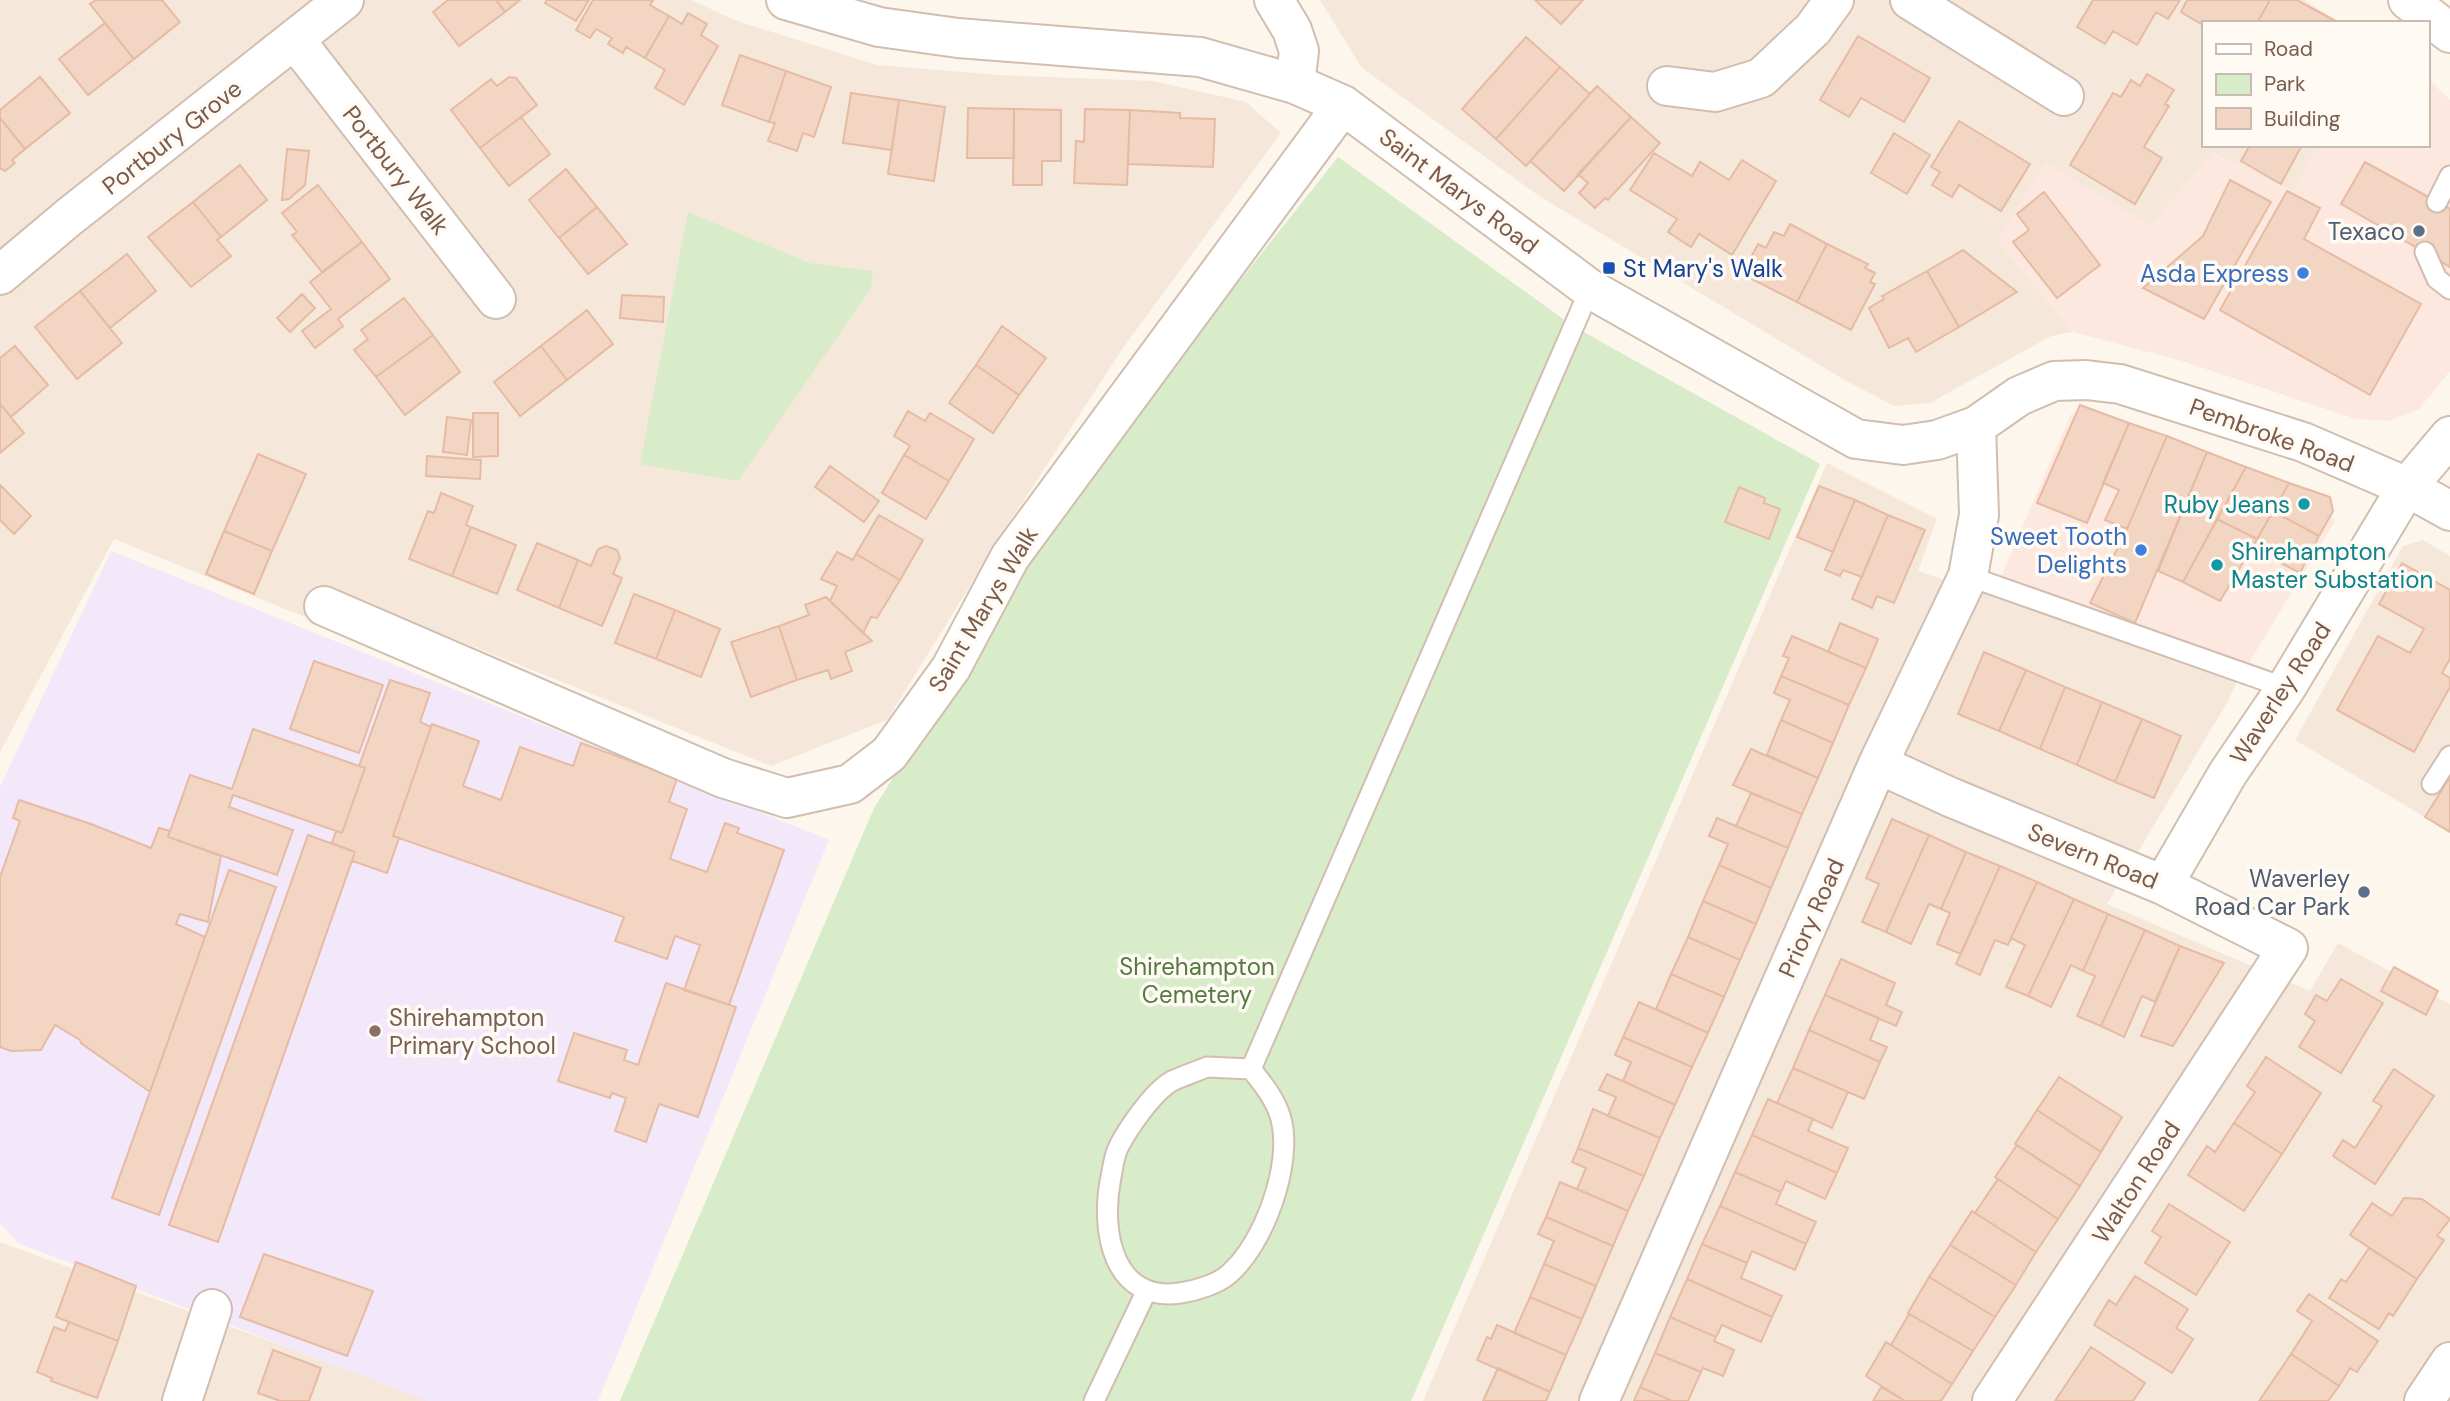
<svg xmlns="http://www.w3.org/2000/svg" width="2450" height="1401" viewBox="0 0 2450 1401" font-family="'DM Sans',sans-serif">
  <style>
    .residential { fill: #f5e8da }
    .commercial { fill: #fde8e0 }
    .education { fill: #f3e8fa }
    .green { fill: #d8ecc9 }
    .building { fill: #f3d5c3; stroke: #e6bba3; stroke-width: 2 }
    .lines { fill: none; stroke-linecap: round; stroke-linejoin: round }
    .lane-casing { stroke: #d1beb0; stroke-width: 23 }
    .street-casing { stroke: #d1beb0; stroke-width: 42 }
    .secondary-casing { stroke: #d6c0b0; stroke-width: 42 }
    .lane { stroke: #fff; stroke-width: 19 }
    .street { stroke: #fff; stroke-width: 38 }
    .secondary { stroke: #fff; stroke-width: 38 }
    .service-dot { fill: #5c6f8a; stroke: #fffaf3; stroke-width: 2.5 }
    .transit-dot { fill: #1a4fb4; stroke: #fffaf3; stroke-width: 2.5 }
    .shop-dot { fill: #3f7fe0; stroke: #fffaf3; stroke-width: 2.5 }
    .culture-dot { fill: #0f9aa8; stroke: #fffaf3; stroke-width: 2.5 }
    .education-dot { fill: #8d6e63; stroke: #fffaf3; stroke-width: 2.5 }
    .labels { text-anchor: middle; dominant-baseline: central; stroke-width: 7; stroke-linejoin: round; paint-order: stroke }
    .street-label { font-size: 24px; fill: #7a5c4d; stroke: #fffaf3 }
    .service-label { font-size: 24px; fill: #4e5e75; stroke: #fffaf3; text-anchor: end }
    .transit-label { font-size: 24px; fill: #164399; stroke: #fffaf3; text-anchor: start }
    .shop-label { font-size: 24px; fill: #366cbe; stroke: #fffaf3; text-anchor: end }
    .culture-label { font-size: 24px; fill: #0d838f; stroke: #fffaf3; text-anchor: end }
    .park-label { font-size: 24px; fill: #537a41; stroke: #fffaf3 }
    .education-label { font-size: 24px; fill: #785e54; stroke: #fffaf3; text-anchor: start }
  </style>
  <rect width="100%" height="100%" fill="#fdf6ec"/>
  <path class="residential" d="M0,0H692L734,20L877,65L998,75L1153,81L1246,102L1281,133L1123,348L1007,526L887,720L771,766L318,584L305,617L114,539L0,752Z
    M1320,0H2304L2341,23H2203V145H2318L2295,191L2281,187L2213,153L2151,226L1998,241L2073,332L2051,336L1930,403L1894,406L1848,382L1539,196L1362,68Z
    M1827,463L1937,519L1918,571L2238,680L2228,701L2107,904L2310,991L2338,943L2450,1004V1401H1423Z
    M2423,540L2450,556V832L2295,740L2403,546Z
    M0,1242L433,1401H0Z"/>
  <path class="commercial" d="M2427,78L2450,100V371L2419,409L2388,421L2356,419L2182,361L2073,332L1997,241L2045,162L2151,226L2212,153L2281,187L2295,191L2318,145H2427Z
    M2091,413L2321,501L2335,521L2249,663L2001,577L2071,414Z"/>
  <path class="education" d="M111,551L829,840L598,1401H427L18,1243L0,1223V787Z"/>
  <path class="green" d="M1338,157L1573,326L1820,464L1411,1401H620L874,808L1082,480Z
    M688,212L809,263L873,271L871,288L738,481L640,464Z"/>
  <path class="building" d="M96,0H162L180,22L134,59L90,4Z
    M448,0H496L505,12L459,46L433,12Z
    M496,0H520L505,12Z
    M547,0H589L576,21L545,3Z
    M593,0H653L650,5L669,16L645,58L626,47L623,53L608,44L612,38L596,29L590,38L576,30Z
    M1535,0H1583L1561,24Z
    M2093,0H2180L2168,19L2156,12L2137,45L2113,31L2105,44L2077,27Z
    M2187,0H2270L2257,23H2203V25L2181,12Z
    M2270,0H2297L2339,23H2257Z
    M688,13L707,24L701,35L718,46L684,105L655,88L665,70L645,58L669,16L682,24Z
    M105,23L134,59L88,95L59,59Z
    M1858,36L1930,78L1904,122L1861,98L1849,117L1820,100Z
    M1526,37L1560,67L1496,139L1462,109Z
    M740,55L786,71L769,122L722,105Z
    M1560,67L1590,94L1526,166L1496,139Z
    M786,71L831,87L814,137L803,133L797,151L768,141L775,123L769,122Z
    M2147,74L2174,90L2165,104L2169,106L2144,147L2162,158L2135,204L2070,165L2113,93L2121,97L2131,80L2140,86Z
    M40,77L70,113L25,149L0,118V110Z
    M509,77L516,78L537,105L480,148L451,110L491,79L497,86Z
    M1597,86L1631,117L1564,191L1530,161Z
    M851,93L899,100L892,150L843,143Z
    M899,100L945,107L934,181L888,174Z
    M968,108L1014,109V158H967Z
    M1014,109L1061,110V161H1042V185H1013Z
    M1085,109L1130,110L1127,185L1074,183L1076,141L1084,142Z
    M1130,110L1180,113V118L1215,119L1213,167L1128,164Z
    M521,117L550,154L509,186L480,148Z
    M1631,117L1660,143L1608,200L1605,198L1595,208L1579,193L1588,183L1578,174Z
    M0,118L25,149L12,160L15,163L5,171L0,168Z
    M1959,121L2030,164L2001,211L1959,185L1952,197L1932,185L1940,172L1931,167Z
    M1894,133L1930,155L1907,194L1871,173Z
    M2250,145H2302L2281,184L2241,161Z
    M287,149L309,151L305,185L289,199L282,200Z
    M1654,153L1692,176L1700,162L1729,180L1742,160L1776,181L1732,255L1699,234L1691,247L1668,232L1677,219L1630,190Z
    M2365,162L2450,209V267L2341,204Z
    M240,165L267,200L221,237L193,202Z
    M566,169L597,207L559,238L529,200Z
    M2230,180L2271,202L2204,319L2143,288L2203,236Z
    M318,185L362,242L322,272L292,235L297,232L282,213Z
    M2287,191L2320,208L2304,239L2421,304L2370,395L2220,310Z
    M2044,192L2100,265L2057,298L2013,242L2029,230L2017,214Z
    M193,202L221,237L217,240L231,256L191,287L148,237Z
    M597,207L627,244L588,274L559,238Z
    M1790,224L1827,244L1797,302L1742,274L1758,244L1766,248L1774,232L1784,236Z
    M362,242L390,279L338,319L343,326L315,348L302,331L331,309L310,282Z
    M1827,244L1868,264L1865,268L1875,273L1870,282L1875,284L1851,330L1797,302Z
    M1963,250L2017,292L1959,327L1927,271Z
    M127,254L156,291L110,328L80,291Z
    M1927,271L1959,327L1916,352L1908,338L1889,348L1869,308L1884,299L1882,296Z
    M80,291L122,343L77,379L35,327Z
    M302,294L315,308L290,332L277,318Z
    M622,295L664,297L663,322L620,318Z
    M404,298L433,335L376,377L354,350L368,339L361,330Z
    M587,310L613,344L567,380L541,346Z
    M1002,326L1046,358L1019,395L976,365Z
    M433,335L460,372L405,415L376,377Z
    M15,346L48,385L11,417L0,404V358Z
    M541,346L567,380L520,416L494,382Z
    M976,365L1019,395L993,433L949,403Z
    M0,404L24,433L0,453Z
    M2080,405L2129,423L2087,523L2037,503Z
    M908,411L925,421L930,413L974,439L949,481L904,455L910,446L894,436Z
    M473,413H498V456L473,457Z
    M447,417L471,420L467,455L443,452Z
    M2129,423L2167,436L2127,529L2105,520L2119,490L2103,483Z
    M2167,436L2207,452L2135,623L2090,603L2127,529Z
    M2207,452L2246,467L2183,582L2158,571Z
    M258,454L306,474L272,551L224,531Z
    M904,455L949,481L926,519L882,493Z
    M427,456L481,460L480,479L426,476Z
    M830,466L879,501L864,522L815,487Z
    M2246,467L2289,483L2257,539L2217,519Z
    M2289,483L2330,497L2333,511L2319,536L2273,511Z
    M0,485L31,516L14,534L0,520Z
    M1819,486L1855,500L1833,552L1797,537Z
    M1739,487L1765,498L1764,503L1780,509L1769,539L1725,522Z
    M441,493L473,506L466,525L471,527L452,576L409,559L428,511L434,513Z
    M1855,500L1888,515L1862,577L1843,570L1840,576L1825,570Z
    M2273,511L2319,536L2300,573L2252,548Z
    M879,515L923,540L900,580L856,554Z
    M1888,515L1925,530L1894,603L1877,596L1872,608L1852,599Z
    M2217,519L2257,539L2220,601L2183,582Z
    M471,527L516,545L497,594L452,576Z
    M224,531L272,551L254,594L206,574Z
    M537,543L578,560L559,608L517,590Z
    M606,546L617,550L620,558L613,574L622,578L602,626L559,608L578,560L591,566L598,549Z
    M837,552L853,560L856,554L900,580L877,618L871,617L863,633L830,601L837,586L821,579Z
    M2402,563L2450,590V659L2442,673L2450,678V687L2414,752L2337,710L2378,636L2410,653L2424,629L2379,604Z
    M634,594L675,610L656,659L615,643Z
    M826,597L872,641L845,652L852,671L831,679L828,670L797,680L779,626L809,615L805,605Z
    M675,610L720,629L701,677L656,659Z
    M1840,623L1878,639L1866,668L1828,652Z
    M779,626L797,680L751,697L731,642Z
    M1792,636L1866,668L1849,705L1781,676L1789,658L1783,656Z
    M1984,652L2026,670L1999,731L1958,714Z
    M314,661L383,685L359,753L290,729Z
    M2026,670L2065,687L2040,749L1999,731Z
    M1781,676L1849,705L1833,743L1781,720L1790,700L1774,693Z
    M390,680L430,693L420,722L431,727L393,836L399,838L387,873L352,861L355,852L332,843L336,831L342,833L365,768L359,766Z
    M2065,687L2102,702L2077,765L2040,749Z
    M2102,702L2142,719L2115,782L2077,765Z
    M2142,719L2181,736L2154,798L2115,782Z
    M1781,720L1833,743L1818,778L1767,755Z
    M432,724L479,741L463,786L501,800L520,747L573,766L581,743L677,778L669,802L687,809L670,859L707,872L725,823L739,828L737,833L784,850L729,1005L684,990L700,945L675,936L667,959L615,941L624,917L393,836Z
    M253,729L365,768L342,833L233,795L229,807L293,830L277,875L168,837L190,775L232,789Z
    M1751,749L1818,778L1802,814L1733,785Z
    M2450,777V832L2425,817Z
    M1751,793L1802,814L1788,848L1736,826Z
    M19,800L91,824L151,848L159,828L170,831L168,837L221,856L208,922L180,914L176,924L205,937L150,1092L81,1043L80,1040L55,1025L41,1050L11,1051L0,1047V877L20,821L13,818Z
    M1717,818L1788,848L1771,888L1719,865L1728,844L1709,836Z
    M1892,819L1929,835L1886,932L1862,922L1879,884L1866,878Z
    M308,835L355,852L218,1242L169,1225Z
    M1929,835L1966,852L1941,909L1929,904L1911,944L1886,932Z
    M1966,852L2000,866L1961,954L1937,944L1950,913L1941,909Z
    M1719,865L1771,888L1756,924L1703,901Z
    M2000,866L2037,882L2008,945L1995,940L1980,975L1956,964Z
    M229,870L276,887L159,1215L112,1198Z
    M2037,882L2074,899L2028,996L2006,987L2025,945L2011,938Z
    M2074,899L2108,914L2083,971L2071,965L2051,1007L2028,996Z
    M1703,901L1756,924L1740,960L1688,937Z
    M2108,914L2145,930L2101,1026L2077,1016L2095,976L2083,971Z
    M2145,930L2180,946L2155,1002L2142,996L2124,1037L2101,1026Z
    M1688,937L1740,960L1724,997L1671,974Z
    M2180,946L2224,963L2173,1046L2141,1036Z
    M1841,959L1895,983L1886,1005L1902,1012L1896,1026L1825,995Z
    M2394,967L2438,991L2426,1015L2381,991Z
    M1671,974L1724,997L1708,1033L1656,1009Z
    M2341,979L2383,1003L2341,1073L2299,1047L2315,1021L2305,1014L2316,995L2327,1001Z
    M666,983L736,1007L698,1117L659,1104L646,1142L615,1131L626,1098L612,1093L610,1098L558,1081L574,1033L627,1050L624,1060L638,1065Z
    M1825,995L1879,1018L1870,1040L1887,1047L1880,1062L1809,1030Z
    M1639,1002L1708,1033L1692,1067L1623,1037Z
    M1809,1030L1880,1062L1864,1099L1793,1068Z
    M1623,1037L1692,1067L1675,1105L1623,1081L1631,1062L1615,1055Z
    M2266,1057L2321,1093L2282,1154L2234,1123L2255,1092L2247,1086Z
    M1793,1068L1848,1092L1832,1128L1777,1103Z
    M2394,1069L2434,1096L2375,1184L2333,1156L2343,1140L2355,1148L2382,1106L2373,1101Z
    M1607,1074L1675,1105L1660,1138L1608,1116L1616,1097L1599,1090Z
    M2059,1077L2122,1117L2101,1152L2037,1110Z
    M1768,1099L1813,1119L1808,1131L1848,1148L1837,1173L1752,1135Z
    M1593,1109L1660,1138L1644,1176L1578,1148Z
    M2037,1110L2101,1152L2080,1186L2015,1144Z
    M2234,1123L2282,1154L2244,1211L2188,1175L2207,1146L2215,1152Z
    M1752,1135L1837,1173L1825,1199L1786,1181L1781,1192L1735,1172Z
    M2017,1145L2080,1186L2058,1219L1995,1177Z
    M1578,1148L1644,1176L1628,1211L1577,1189L1586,1168L1572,1162Z
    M1735,1172L1781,1192L1776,1204L1816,1222L1806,1244L1720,1206Z
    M1998,1179L2058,1219L2036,1252L1975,1213Z
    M1560,1182L1628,1211L1613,1246L1546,1217Z
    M2404,1198L2422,1199L2450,1219L2437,1236L2444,1240L2417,1279L2350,1235L2372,1203L2392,1216Z
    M2169,1204L2230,1242L2196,1295L2145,1263L2161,1237L2152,1231Z
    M1720,1206L1806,1244L1795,1270L1752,1251L1747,1263L1702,1244Z
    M1972,1211L2036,1252L2016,1285L1950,1245Z
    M1546,1217L1613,1246L1596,1286L1544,1264L1554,1241L1538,1234Z
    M1702,1244L1747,1263L1741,1278L1782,1296L1772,1317L1687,1279Z
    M1950,1245L2016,1285L1995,1317L1929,1277Z
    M2369,1248L2417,1279L2393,1316L2389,1313L2379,1329L2329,1298L2341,1279L2346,1282Z
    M264,1254L373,1291L347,1356L240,1317Z
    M76,1262L136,1286L118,1341L56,1317Z
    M1544,1264L1596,1286L1582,1319L1530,1297Z
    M2135,1276L2188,1309L2176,1328L2193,1339L2172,1373L2094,1325L2109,1300L2116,1305Z
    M1929,1277L1995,1317L1973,1351L1908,1313Z
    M1687,1279L1772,1317L1761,1342L1722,1325L1716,1337L1670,1317Z
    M2309,1294L2378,1341L2357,1372L2350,1368L2339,1386L2291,1354L2312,1321L2297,1311Z
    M1530,1297L1582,1319L1566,1355L1514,1333Z
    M1909,1314L1973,1351L1952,1384L1891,1345Z
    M1670,1317L1716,1337L1714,1341L1734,1350L1723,1376L1703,1368L1701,1372L1655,1353Z
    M69,1322L118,1341L97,1398L51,1381L52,1378L37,1372L54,1327L65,1331Z
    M1497,1325L1566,1355L1550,1392L1477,1360L1487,1337L1491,1339Z
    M1886,1342L1952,1384L1941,1401H1905L1866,1376Z
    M2091,1347L2145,1383L2133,1401H2055Z
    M273,1350L321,1368L309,1401H280L258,1393Z
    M1655,1353L1701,1372L1688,1401H1672L1640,1387Z
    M2291,1354L2339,1386L2328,1401H2259Z
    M1498,1368L1550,1392L1546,1401H1483Z
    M1640,1387L1672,1401H1634Z
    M1881,1387L1905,1401H1873Z"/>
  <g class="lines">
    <g class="lane-casing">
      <path id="lane" d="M2437,202L2450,176
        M2425,252L2437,279L2450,289
        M1968,576L2286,688
        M2432,784L2450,756
        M1207,1067L1251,1069C1263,1084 1276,1100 1281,1119C1293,1164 1264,1244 1229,1274C1218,1284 1195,1291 1180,1293C1112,1303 1100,1229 1111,1177C1113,1167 1114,1155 1119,1146C1129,1127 1153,1092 1172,1081C1183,1076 1195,1072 1207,1067Z
        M1251,1069L1590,289
        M1094,1401L1146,1292"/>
    </g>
    <g class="street-casing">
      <path id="street" d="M786,0L879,27L958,38L1200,57L1295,84L1343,105L1590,289L1856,439L1903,445L1937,440L1976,426L2019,396L2054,381L2086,380L2120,384L2303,442L2407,487L2450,511
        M1274,0L1292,30L1299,51L1295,84
        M1910,0L2064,96
        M295,40L496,299
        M1667,86L1715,92L1761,78L1813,29L1834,0
        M0,275L69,217L344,0
        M324,606L723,778L787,798L850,784L889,754L951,668L1010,557L1343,105
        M1878,764L1950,797L2163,885L2288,948L1992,1401
        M2163,885L2228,773L2286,688L2407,487L2450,436
        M182,1401L212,1309
        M1599,1401L1878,764L1968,576L1979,515L1976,426
        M2424,1401L2450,1362"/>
    </g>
    <g class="secondary-casing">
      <path id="secondary" d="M2408,0L2450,33"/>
    </g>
    <use href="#lane" class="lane"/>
    <use href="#street" class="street"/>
    <use href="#secondary" class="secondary"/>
  </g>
  <g class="service-dot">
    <circle cx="2419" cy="231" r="7"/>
    <circle cx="2364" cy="892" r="7"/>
  </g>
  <rect class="transit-dot" x="1602" y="261" width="14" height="14" rx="3.5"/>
  <g class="shop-dot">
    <circle cx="2303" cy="273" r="7"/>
    <circle cx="2141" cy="550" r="7"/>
  </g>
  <g class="culture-dot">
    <circle cx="2304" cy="504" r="7"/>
    <circle cx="2217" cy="565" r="7"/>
  </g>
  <circle class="education-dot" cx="375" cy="1031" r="7"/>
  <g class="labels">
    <g class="street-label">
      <text transform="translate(172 137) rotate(-38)">Portbury Grove</text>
      <text transform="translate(396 170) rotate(52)">Portbury Walk</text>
      <text transform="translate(1459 191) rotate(37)">Saint Marys Road</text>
      <text transform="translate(2272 435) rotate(20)">Pembroke Road</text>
      <text transform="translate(983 609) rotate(-59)">Saint Marys Walk</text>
      <text transform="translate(2280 693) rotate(-57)">Waverley Road</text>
      <text transform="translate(2093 856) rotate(22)">Severn Road</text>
      <text transform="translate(1811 918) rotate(-66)">Priory Road</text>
      <text transform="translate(2136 1182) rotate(-57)">Walton Road</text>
    </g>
    <g class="service-label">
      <text x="2405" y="231">Texaco</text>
      <text x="2350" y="878">Waverley<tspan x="2350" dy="28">Road Car Park</tspan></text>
    </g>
    <g class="transit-label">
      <text x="1623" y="268">St Mary's Walk</text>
    </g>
    <g class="shop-label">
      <text x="2289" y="273">Asda Express</text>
      <text x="2127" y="536">Sweet Tooth<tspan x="2127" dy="28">Delights</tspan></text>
    </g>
    <g class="culture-label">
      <text x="2290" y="504">Ruby Jeans</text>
      <text x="2231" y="551" text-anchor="start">Shirehampton<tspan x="2231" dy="28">Master Substation</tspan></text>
    </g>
    <g class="park-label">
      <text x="1197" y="966">Shirehampton<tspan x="1197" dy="28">Cemetery</tspan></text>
    </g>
    <g class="education-label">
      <text x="389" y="1017">Shirehampton<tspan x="389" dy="28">Primary School</tspan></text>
    </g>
  </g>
  <rect x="2202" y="21" width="228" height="126" fill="#fffaf3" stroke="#cabbb1" stroke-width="2"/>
  <rect x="2216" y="44" width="35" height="10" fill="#ffffff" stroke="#cabbb1" stroke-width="2"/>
  <text x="2264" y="56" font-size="21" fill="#7a5c4d">Road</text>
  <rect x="2216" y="74" width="35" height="21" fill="#d8ecc9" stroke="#cabbb1" stroke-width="2"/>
  <text x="2264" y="91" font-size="21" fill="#7a5c4d">Park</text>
  <rect x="2216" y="108" width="35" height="21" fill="#f3d5c3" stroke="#cabbb1" stroke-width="2"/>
  <text x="2264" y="126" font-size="21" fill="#7a5c4d">Building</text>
</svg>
